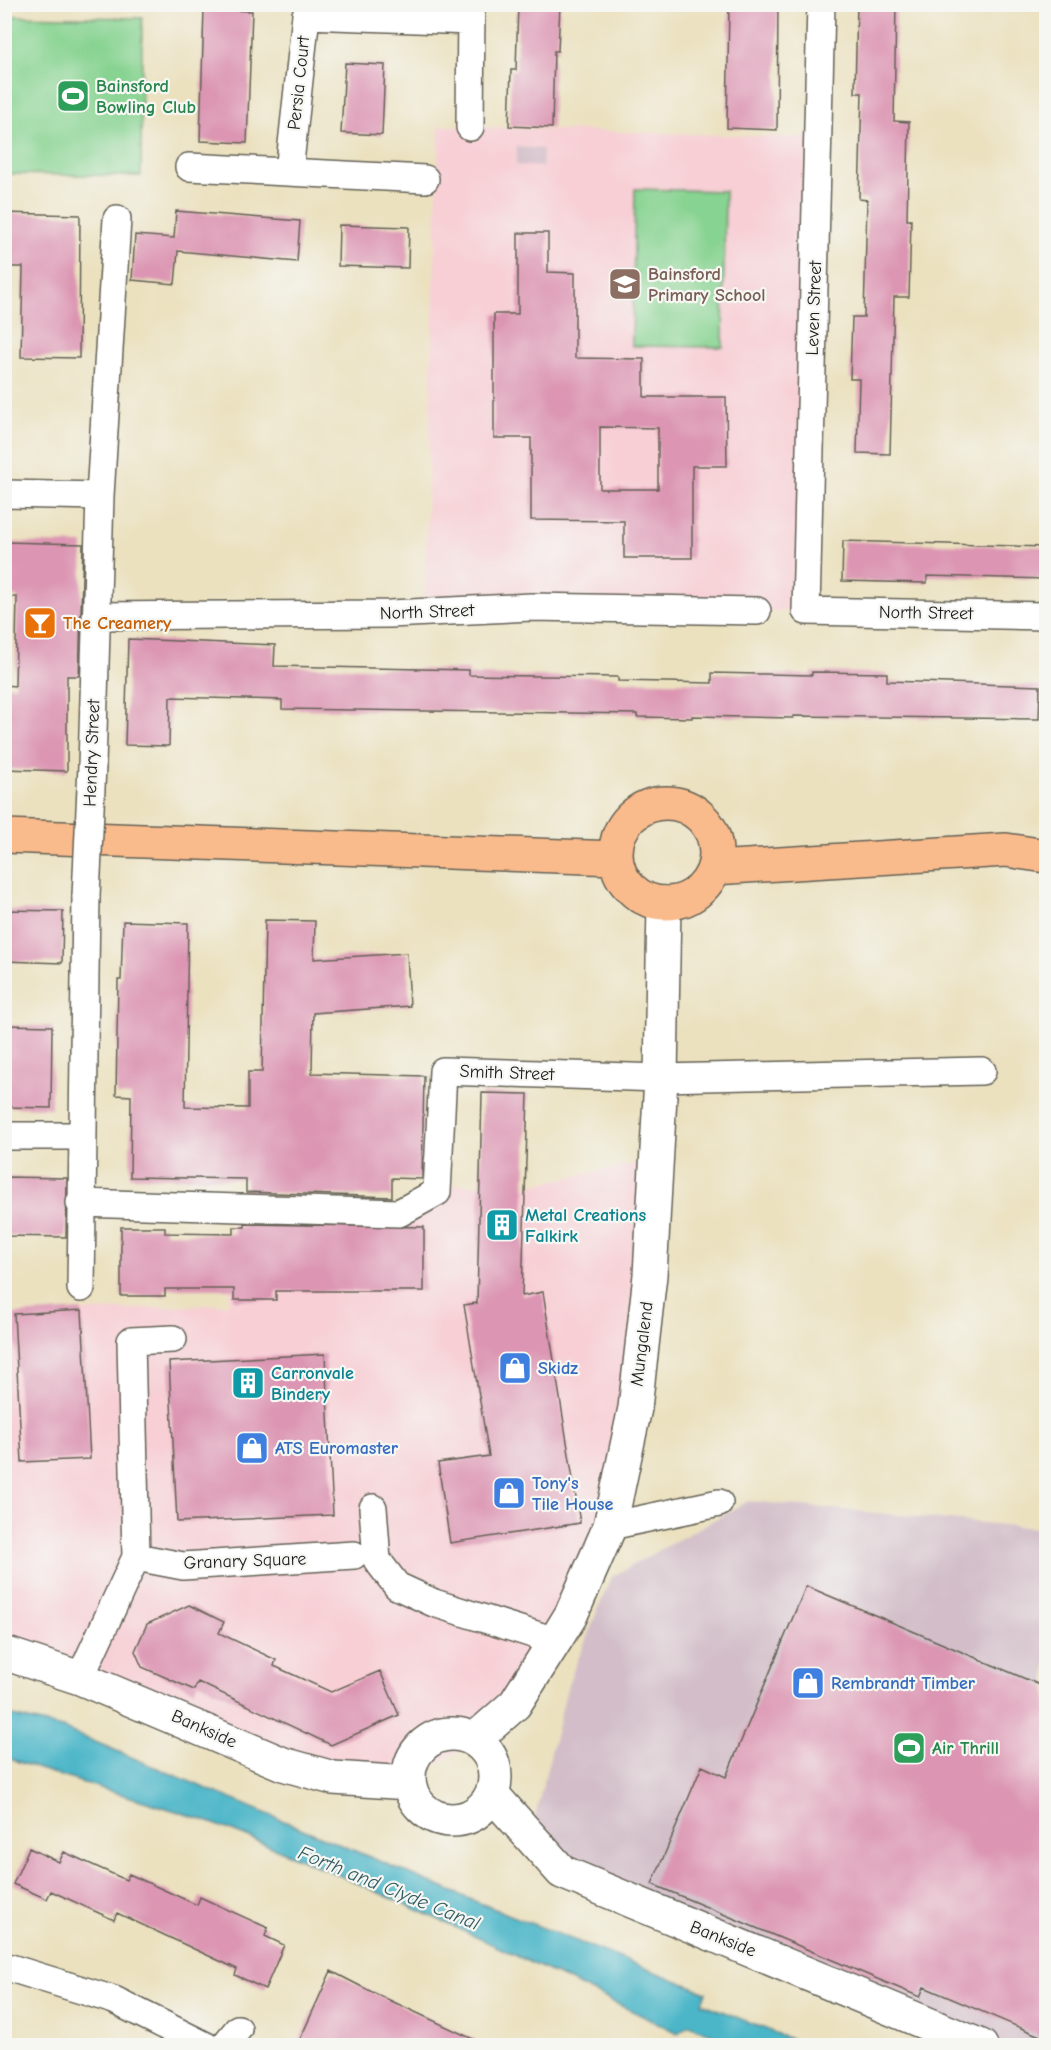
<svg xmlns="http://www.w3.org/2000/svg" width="1051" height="2050" viewBox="0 0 1051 2050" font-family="'Comic Neue',sans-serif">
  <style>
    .built { fill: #f7cfd5 }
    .industrial { fill: #d2bdc8 }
    .green { fill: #87d391; stroke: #527856; stroke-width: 1.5 }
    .water { fill: #4cb6c8; stroke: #346972; stroke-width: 1.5 }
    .building { fill: #dc95b2; fill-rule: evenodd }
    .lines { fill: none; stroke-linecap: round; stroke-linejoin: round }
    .minor-casing { stroke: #646155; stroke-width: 30 }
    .tertiary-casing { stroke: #646155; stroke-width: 36 }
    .primary-casing { stroke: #646155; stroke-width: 36 }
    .minor { stroke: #fff; stroke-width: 27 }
    .tertiary { stroke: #fff; stroke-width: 33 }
    .primary { stroke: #fabb8c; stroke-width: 33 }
    .minor-bridge-casing { stroke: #646155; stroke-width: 30; stroke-linecap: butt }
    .minor-bridge { stroke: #fff; stroke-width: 27 }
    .labels { text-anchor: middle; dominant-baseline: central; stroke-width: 4.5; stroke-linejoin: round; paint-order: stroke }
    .street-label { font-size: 18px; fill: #1c1c1c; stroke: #f6f6f2 }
    .leisure-label { font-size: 18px; font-weight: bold; fill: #27864d; stroke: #f6f6f2; text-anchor: start }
    .education-label { font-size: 18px; font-weight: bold; fill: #785e54; stroke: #f6f6f2; text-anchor: start }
    .food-label { font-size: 18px; font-weight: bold; fill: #c56008; stroke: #f6f6f2; text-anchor: start }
    .culture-label { font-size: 18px; font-weight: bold; fill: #0d838f; stroke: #f6f6f2; text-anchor: start }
    .shop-label { font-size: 18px; font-weight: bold; fill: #366cbe; stroke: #f6f6f2; text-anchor: start }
    .water-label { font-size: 20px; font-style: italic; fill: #2f5a61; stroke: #f6f6f2 }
  </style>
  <rect width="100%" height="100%" fill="#f6f6f2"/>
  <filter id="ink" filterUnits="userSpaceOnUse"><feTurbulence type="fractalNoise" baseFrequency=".0167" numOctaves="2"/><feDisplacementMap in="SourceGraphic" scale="12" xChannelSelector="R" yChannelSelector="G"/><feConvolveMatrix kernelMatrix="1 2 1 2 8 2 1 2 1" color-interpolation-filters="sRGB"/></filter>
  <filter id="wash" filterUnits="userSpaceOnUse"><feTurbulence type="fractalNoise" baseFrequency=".008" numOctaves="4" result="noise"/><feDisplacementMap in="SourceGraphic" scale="24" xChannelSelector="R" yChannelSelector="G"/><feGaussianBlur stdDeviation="1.35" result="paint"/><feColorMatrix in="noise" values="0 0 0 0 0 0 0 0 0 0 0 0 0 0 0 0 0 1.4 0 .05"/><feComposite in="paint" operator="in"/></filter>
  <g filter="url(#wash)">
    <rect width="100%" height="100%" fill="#ebe1bf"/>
    <path class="built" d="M439,126L819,138L806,611L424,612Z
      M655,1160L610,1526L474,1740L409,1783L333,1778L5,1653V1315L229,1304L231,1208L399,1213L437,1184L526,1186Z"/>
    <path class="industrial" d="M517,147L543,149L542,167L516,165Z
      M748,1501L1046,1529V2045H974L562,1872L530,1837L568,1684L611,1577Z"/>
    <path class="green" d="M5,16L142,18L141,176L5,174Z
      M635,189L725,191L723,347L632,346Z"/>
    <path class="water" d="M4,1714L62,1728L472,1900L706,1992L702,2003L805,2045H739L689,2025L678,2033C526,1960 374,1886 217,1825C147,1799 74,1783 5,1757Z"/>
    <g id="blocks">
      <path class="building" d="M518,4H560L558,51H554L552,128L509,126L511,70H516Z
        M729,4H778L777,130L727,128Z
        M857,4H896L894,121L909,122L907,220H911L909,297H894L890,454L857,453L859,379H850L852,317H864L867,200L859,199L862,93H855Z
        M204,9L252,11L247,143L200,141Z
        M345,63L385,65L382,135L341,133Z
        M176,211L300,221L297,262L178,251L175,284L132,280L135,235L174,238Z
        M4,213L80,215L79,358L21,357L23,267H4Z
        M339,225L409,227L408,268L338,266Z
        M518,233H548V272L575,273V358L644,359V397H726L727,466H692V558H624V521L531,520V438H494V314H518ZM600,427L658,428V489H600Z
        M843,541L1047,547V579L927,576V583L842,581Z
        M4,542L83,544L79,676H67V771L5,769L4,685L15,686L17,597H4Z
        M128,639L275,645L274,666L469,670V675L618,677V681L712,683V673L812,675V672L887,673V681L1040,686L1039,719L793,716V718L692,716V718L637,717V714L282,709V700L170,697L169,746L125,745Z
        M4,910L63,911L62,963L4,961Z
        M265,920L315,921L314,959L407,953L410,1006L313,1013L312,1073L424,1076L422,1179L392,1178V1197L246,1192V1179L130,1177L131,1096L116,1095L118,980H121L123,921L188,923L185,1107L248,1108V1072H262Z
        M4,1025L52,1026L51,1108L4,1107Z
        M482,1093L528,1094L522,1296L543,1292L580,1523L450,1543L438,1463L489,1456L464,1305L477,1303Z
        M4,1177L67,1178L66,1237L4,1236Z
        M245,1224L424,1227V1291H276V1300H234V1289H165V1296H121V1227H165V1233L234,1234V1227H245Z
        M82,1310L90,1459L22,1462L14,1314Z
        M325,1354L333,1515L177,1522L169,1362Z
        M806,1586L1047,1688V2039L924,1987L920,1997L652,1884L702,1766L726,1777Z
        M189,1605L224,1622L219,1633L276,1660L274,1666L331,1692L380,1671L399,1715L331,1745L198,1682L194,1690L142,1667L135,1651L147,1624Z
        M29,1848L59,1862L64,1852L126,1880L129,1874L197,1905L200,1897L268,1928L265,1936L284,1945L265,1989L235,1975L237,1969L117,1913L114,1920L51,1891L47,1899L13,1884Z
        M331,1971L370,1991L488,2046H297Z"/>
    </g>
  </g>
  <g filter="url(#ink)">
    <use href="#blocks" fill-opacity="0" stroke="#646155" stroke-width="1.5"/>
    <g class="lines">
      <g class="minor-casing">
        <path id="minor" d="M821,4L806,611L1046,616
          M470,127L471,4
          M189,167L425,179
          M289,172L306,15L471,21
          M4,494L100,496
          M96,616L390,614L531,607L757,611
          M92,766L100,496L117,219
          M4,1136H82
          M80,1203L399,1213L437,1192L443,1071L661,1078L982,1071
          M81,1288L86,896
          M373,1508L377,1560L397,1586L434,1603L555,1641
          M610,1526L719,1503
          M136,1557L183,1566L354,1555
          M80,1678L136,1557L131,1341L173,1339
          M4,1966L114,2000L206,2046
          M224,2046L238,2029"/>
      </g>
      <g class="tertiary-casing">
        <path id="tertiary" d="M4,1653L80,1678L283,1764L333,1778L409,1783
          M409 1777a43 43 0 1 1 86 0a43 43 0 1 1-86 0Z
          M474,1740L515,1704L555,1641L571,1615L610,1526L635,1408L650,1275L661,1078L664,903
          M492,1794L562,1872L981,2046"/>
      </g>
      <g class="primary-casing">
        <path id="primary" d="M616 853a50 50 0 1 1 100 0a50 50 0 1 1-100 0Z
          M4,836L616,858
          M714,868L1006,850L1046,856"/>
      </g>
      <use href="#minor" class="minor"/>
      <use href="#tertiary" class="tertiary"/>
      <use href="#primary" class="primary"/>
      <g class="minor-bridge-casing">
        <path id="minor-bridge" d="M86,896L92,766"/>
      </g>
      <use href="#minor-bridge" class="minor-bridge"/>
    </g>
  </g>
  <defs>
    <g id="stadium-square" transform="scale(1.725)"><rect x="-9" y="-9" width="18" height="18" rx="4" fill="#2e9e5b" stroke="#f6f6f2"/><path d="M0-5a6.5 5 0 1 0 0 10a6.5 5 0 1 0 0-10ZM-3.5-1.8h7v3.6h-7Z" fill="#fff"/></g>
    <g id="school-square" transform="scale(1.725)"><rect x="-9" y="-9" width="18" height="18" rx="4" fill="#8d6e63" stroke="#f6f6f2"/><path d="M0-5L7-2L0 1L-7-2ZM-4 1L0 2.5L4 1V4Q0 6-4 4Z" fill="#fff"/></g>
    <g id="bar-square" transform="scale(1.725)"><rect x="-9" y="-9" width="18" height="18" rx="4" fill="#e8710a" stroke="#f6f6f2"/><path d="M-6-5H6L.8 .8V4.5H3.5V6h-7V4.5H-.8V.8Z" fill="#fff"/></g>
    <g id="building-square" transform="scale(1.725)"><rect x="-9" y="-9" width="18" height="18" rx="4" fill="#0f9aa8" stroke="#f6f6f2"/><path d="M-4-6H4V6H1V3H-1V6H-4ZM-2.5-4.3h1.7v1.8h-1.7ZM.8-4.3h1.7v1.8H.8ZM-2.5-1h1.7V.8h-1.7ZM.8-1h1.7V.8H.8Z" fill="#fff"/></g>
    <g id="shop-square" transform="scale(1.725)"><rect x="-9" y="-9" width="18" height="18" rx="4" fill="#3f7fe0" stroke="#f6f6f2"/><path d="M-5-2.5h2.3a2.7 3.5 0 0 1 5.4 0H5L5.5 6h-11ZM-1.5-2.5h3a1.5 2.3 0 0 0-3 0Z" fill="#fff"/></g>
  </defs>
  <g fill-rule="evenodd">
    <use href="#stadium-square" x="73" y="96"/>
    <use href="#school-square" x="625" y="284"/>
    <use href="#bar-square" x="40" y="623"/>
    <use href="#building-square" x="502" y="1225"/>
    <use href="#shop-square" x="515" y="1368"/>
    <use href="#building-square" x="248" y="1383"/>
    <use href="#shop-square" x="252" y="1448"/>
    <use href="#shop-square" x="509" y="1493"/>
    <use href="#shop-square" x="808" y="1683"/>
    <use href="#stadium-square" x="909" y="1748"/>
  </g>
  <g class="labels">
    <g class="street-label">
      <text transform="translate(299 83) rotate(-84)">Persia Court</text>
      <text transform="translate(814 308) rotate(-88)">Leven Street</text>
      <text transform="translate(427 612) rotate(-2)">North Street</text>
      <text transform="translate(926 613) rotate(1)">North Street</text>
      <text transform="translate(92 753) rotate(-88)">Hendry Street</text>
      <text transform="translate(507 1073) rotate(2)">Smith Street</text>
      <text transform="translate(642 1344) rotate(-83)">Mungalend</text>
      <text transform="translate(245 1561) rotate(-2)">Granary Square</text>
      <text transform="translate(204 1729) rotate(24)">Bankside</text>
      <text transform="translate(723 1939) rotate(22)">Bankside</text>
    </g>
    <g class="leisure-label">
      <text x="96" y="86">Bainsford<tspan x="96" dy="21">Bowling Club</tspan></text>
      <text x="932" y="1748">Air Thrill</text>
    </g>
    <g class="education-label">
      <text x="648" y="274">Bainsford<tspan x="648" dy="21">Primary School</tspan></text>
    </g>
    <g class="food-label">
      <text x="63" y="623">The Creamery</text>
    </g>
    <g class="culture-label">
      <text x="525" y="1215">Metal Creations<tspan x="525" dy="21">Falkirk</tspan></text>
      <text x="271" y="1373">Carronvale<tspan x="271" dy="21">Bindery</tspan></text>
    </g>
    <g class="shop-label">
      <text x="538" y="1368">Skidz</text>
      <text x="275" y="1448">ATS Euromaster</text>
      <text x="532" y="1483">Tony's<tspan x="532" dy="21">Tile House</tspan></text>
      <text x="831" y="1683">Rembrandt Timber</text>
    </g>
    <g class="water-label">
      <text transform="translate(389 1888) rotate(22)">Forth and Clyde Canal</text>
    </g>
  </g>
  <rect width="1051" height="2050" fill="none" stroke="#f6f6f2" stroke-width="24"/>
</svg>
